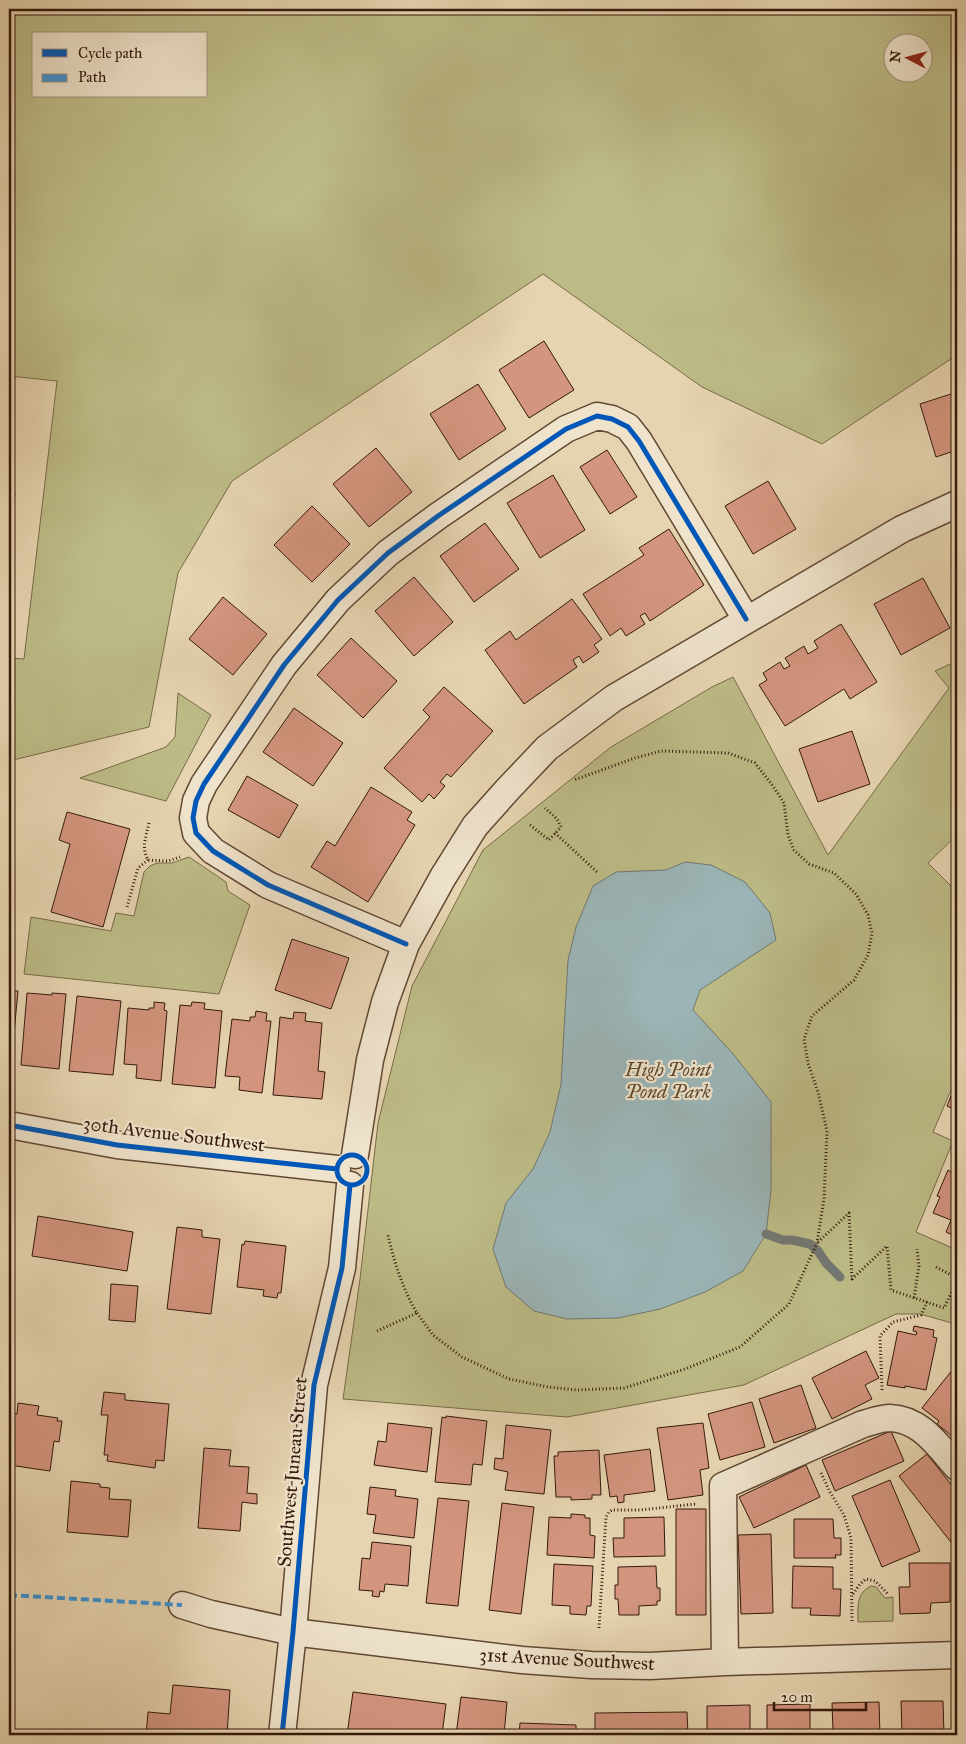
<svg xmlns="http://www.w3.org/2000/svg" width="966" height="1744" viewBox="0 0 966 1744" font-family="'IM FELL Great Primer',serif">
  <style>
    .green { fill: #bcbb86; stroke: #786a48; fill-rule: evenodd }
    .water { fill: #9bb5b7; stroke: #727772 }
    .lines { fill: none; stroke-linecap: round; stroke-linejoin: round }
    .stream { stroke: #727772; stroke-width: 9 }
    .building { fill: #d4957f; stroke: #34190b }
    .minor-casing { stroke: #604834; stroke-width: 29 }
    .path { stroke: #34190b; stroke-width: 3; stroke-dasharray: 1 2.5; stroke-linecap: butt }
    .minor { stroke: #efe3cc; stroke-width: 26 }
    .quiet { stroke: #3d93d2; stroke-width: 4; stroke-dasharray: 8 4; stroke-linecap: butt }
    .cycleway-casing { stroke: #efe3cc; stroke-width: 8 }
    .cycleway { stroke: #0057b8; stroke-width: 5 }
    .labels { text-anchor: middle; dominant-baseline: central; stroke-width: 4.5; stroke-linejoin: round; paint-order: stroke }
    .park-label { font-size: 19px; font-style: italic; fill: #5d4a30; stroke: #efe3cc }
    .street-label { font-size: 19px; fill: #34190b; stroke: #efe3cc }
  </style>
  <rect width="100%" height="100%" fill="#e6d4b0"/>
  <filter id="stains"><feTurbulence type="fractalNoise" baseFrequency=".004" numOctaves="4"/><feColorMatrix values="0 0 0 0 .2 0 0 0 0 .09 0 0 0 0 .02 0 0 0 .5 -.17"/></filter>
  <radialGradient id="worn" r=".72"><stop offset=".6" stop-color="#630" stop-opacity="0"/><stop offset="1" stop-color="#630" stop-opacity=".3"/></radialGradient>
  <path class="green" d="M9,9H957V355L822,444L702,387L543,274L232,481L178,573L149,727L9,761V658L24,659L57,381L9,376ZM34,34H206V96H34ZM894,42H924V72H894Z
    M957,661V835L928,863L957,892V1076L933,1132L953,1141L916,1232L957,1250V1332L952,1323L920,1314H896L744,1385L567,1417L343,1399L360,1279L378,1123L412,986L483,850L611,747L712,687L733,677L828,855L949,688L935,671Z
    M178,693L211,715L166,801L80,778L166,747L175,737Z
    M189,857L226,882L228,891L250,905L219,994L24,974L31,917L111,931L116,913L134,916L144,872L150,866L157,863H172Z
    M871,1586L876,1587L885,1598L893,1597V1621L858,1622C858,1608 856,1593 871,1586Z"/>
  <path class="water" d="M685,862L711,865L745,882L770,913L776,940L700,990L693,1010L734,1055L771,1102V1190L766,1234L743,1271L705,1292L660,1309L618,1318L567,1319L534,1311L506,1287L493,1249L506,1203L533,1169L550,1132L561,1084L568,960L576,927L593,886L616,872L666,870Z"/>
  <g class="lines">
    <path class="stream" d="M766,1234L783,1240H792L810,1244L818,1251L826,1263L840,1277"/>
  </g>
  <path class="building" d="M544,341L574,390L529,418L499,370Z
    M478,384L506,429L459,460L430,414Z
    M957,392V450L936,457L920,404Z
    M376,448L412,492L369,527L333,484Z
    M607,450L637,497L610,514L580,467Z
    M553,475L585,530L540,558L507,503Z
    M768,481L796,529L753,554L725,506Z
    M9,483H14L13,492H15L9,548Z
    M312,506L350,544L312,582L274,545Z
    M485,523L519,569L474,602L440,556Z
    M669,529L704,585L650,621L645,613L640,616L645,624L626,636L621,628L610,636L583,594L644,555L639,548Z
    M957,558V579L951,561Z
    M414,577L453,622L414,656L375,611Z
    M923,578L950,628L901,655L874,604Z
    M223,597L267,634L233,675L189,639Z
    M572,599L602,639L594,645L599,652L583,663L579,656L573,660L577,667L524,704L485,650L510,631L516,640Z
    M841,624L877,682L850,699L844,689L785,726L759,685L767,680L763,673L780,662L784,669L790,666L785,658L804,646L808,654L818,648L814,641Z
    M351,638L397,681L363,718L317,675Z
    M444,687L493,731L451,777L447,774L440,782L445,786L434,799L429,794L422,802L384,768L430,717L423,710Z
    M294,708L343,743L313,786L263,752Z
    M852,731L870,784L818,802L799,749Z
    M247,776L298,805L279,838L228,810Z
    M371,787L412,812L407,820L415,825L368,902L311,867L327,841L335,846Z
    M67,812L130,829L103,927L51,912L70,844L59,840Z
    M292,939L349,958L331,1009L275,990Z
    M9,990L18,991L11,1065H9Z
    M27,993L52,995V993L66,994L59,1069L21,1065Z
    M77,996L121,1001L113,1075L69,1071Z
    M154,1002L165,1003L164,1010L167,1011L161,1081L136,1078L137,1065L124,1064L128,1008L149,1010V1008H154Z
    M192,1002L205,1003L204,1009L222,1011L215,1088L172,1084L180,1005L191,1006Z
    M256,1011L267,1013L266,1021H271L262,1093L239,1090L240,1077L225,1076L232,1019L250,1021V1017H255Z
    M294,1012L306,1013L305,1021L322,1023L318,1071L325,1072L322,1099L273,1095L280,1017L293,1019Z
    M957,1081V1111L947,1106Z
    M957,1158V1237L946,1232L951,1220L933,1213L940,1197L937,1196L948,1170L951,1172Z
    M38,1216L133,1232L127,1271L32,1256Z
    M177,1227L202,1230V1237L220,1239L211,1314L167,1309Z
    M245,1241L286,1246L281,1293H278L277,1298L263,1296L264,1290L237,1287L242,1244L244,1245Z
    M111,1284L138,1286L135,1322L109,1320Z
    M914,1326L934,1330L933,1337L937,1338L926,1390L905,1386V1388L887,1385L898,1331L916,1335L917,1332L913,1331Z
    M866,1351L879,1378L865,1385L872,1399L832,1419L812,1378Z
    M953,1369L957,1372V1429L952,1436L937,1424L939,1421L922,1408Z
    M801,1385L816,1428L774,1443L759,1399Z
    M104,1392L125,1394V1400L169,1404L164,1461L156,1460L155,1468L107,1461L108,1455H104L108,1415H101Z
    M752,1402L765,1447L720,1460L708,1414Z
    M18,1403L39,1406L37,1415L58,1418L57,1421H62L59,1442L54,1441L50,1471L9,1465V1412L17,1414Z
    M446,1416L487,1421L482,1465L473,1464L471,1485L435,1482L442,1417L446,1418Z
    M388,1423L432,1428L427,1472L374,1465L378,1441L386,1442Z
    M703,1423L709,1468L700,1470L703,1495L668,1500L657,1428Z
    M506,1425L551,1430L544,1494L505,1490L508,1472L494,1469L495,1458L503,1459Z
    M891,1431L904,1461L835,1491L822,1460Z
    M204,1448L231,1450L229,1466L249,1467L247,1493L257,1494V1504L242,1502L240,1531L198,1528Z
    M650,1449L655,1491L624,1495V1502L618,1503L617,1496L610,1497L604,1455Z
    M599,1450L601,1495H592V1499L571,1500V1497H556L554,1456H558V1452Z
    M927,1454L957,1492V1550L899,1476Z
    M806,1465L820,1497L754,1528L739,1497Z
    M890,1480L920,1551L882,1567L852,1496Z
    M71,1481L100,1484V1487L110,1488L109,1499L131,1500L128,1537L67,1532Z
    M370,1487L396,1490L395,1496L418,1499L414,1538L373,1533L376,1515L367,1514Z
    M438,1498L469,1501L458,1606L426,1603Z
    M502,1503L534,1507L521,1614L489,1610Z
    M676,1509H706V1615H676Z
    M571,1514L585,1515V1518H590V1535L595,1536L594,1558L547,1555L549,1517L571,1518Z
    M664,1517L665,1556L614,1557L613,1538H624V1518Z
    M794,1519H833L834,1538H841V1555H835L836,1558H794Z
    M771,1534L773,1613L741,1614L738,1535Z
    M372,1542L411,1546L408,1586L385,1584L384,1592L380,1591L379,1597L372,1596L373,1591L359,1590L362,1558L370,1559Z
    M956,1561H957V1611H955Z
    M909,1563H950V1602L931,1603L930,1613L900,1614L899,1587H910Z
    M554,1564L593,1566L591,1606H587L586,1615L570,1614V1606L552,1605Z
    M656,1566L657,1588H660V1601H657V1605L639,1606V1615H619L618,1599H615V1585H618V1567Z
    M793,1566L833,1567V1589H841L840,1616L810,1615L811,1608H792Z
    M173,1685L230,1690L227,1735H146L148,1712L170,1714Z
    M353,1692L446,1704L442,1735H347Z
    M461,1697L507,1702L504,1735H456Z
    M901,1701H943L944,1735H898H902Z
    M879,1702L880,1735H828V1731H833L832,1703Z
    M810,1704V1735H767V1705Z
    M750,1705V1735H707V1706Z
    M687,1712L688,1735H595V1713Z
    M520,1723L576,1725V1735H519Z"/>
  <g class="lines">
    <g class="minor-casing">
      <path id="minor" d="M406,944L268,885L213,851L196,833L193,818L196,801L204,784L284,665L338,600L388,553L438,516L566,429L597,416L612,419L628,427L639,441L746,619
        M9,1125L117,1145L337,1169
        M355,1155L370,1060L385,1002L406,944L443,877L475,826L509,788L547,748L614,698L902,529L957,504
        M182,1605L211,1614L293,1632L522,1660L591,1665L650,1666L725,1662L957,1655
        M725,1662L723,1486L863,1424C871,1422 881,1418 890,1418C921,1419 938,1446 957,1467
        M282,1735L293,1632L314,1385L342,1268L350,1185"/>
    </g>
    <path class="path" d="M149,823C146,837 141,847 148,860L168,861L180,857
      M530,825L549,840L561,827L557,819L545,808
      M555,833L597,872
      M127,907L138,868L148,860
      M818,1242L849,1213L852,1279L887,1246L891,1290L944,1308L957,1281
      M936,1267L957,1278
      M914,1298L919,1266L917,1249
      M417,1313L433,1335L462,1357L509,1379L548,1387L577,1390L624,1388L685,1369L740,1347L789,1304L817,1243L824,1199L827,1131L818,1092L808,1063L804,1039L812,1016L854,980L868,955L872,933L868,915L856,894L834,873L809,864L794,850L788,835L784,803L773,786L755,763L728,753L661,751L635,758L574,780
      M377,1331L417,1313C403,1290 394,1262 388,1235
      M882,1390L880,1336L893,1322L921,1315L927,1302
      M821,1473L830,1492L844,1515L851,1538L852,1622
      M853,1594L860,1584L866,1579L875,1581L888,1594
      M599,1628L606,1517L609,1512L612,1510H640L696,1504"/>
    <use href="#minor" class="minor"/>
    <path class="quiet" d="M9,1595L182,1605"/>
    <g class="cycleway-casing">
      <path id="cycleway" d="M406,944L268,885L213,851L196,833L193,818L196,801L204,784L284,665L338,600L388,553L438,516L566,429L597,416L612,419L628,427L639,441L746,619
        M9,1125L117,1145L337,1169
        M337 1170a15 15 0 1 1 30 0a15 15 0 1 1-30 0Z
        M282,1735L293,1632L314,1385L342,1268L350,1185"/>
    </g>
    <use href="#cycleway" class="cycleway"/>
  </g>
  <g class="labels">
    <g class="park-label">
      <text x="668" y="1069">High Point<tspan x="668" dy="22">Pond Park</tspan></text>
    </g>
    <g class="street-label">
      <text transform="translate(174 1134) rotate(7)">30th Avenue Southwest</text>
      <text transform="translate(292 1472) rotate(-85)">Southwest Juneau Street</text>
      <text transform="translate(567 1659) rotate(3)">31st Avenue Southwest</text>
    </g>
  </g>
  <rect width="966" height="1744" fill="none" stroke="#e6d4b0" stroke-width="30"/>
  <rect x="10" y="10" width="946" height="1724" fill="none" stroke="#34190b" stroke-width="2.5"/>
  <rect x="15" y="15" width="936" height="1714" fill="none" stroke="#34190b"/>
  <rect x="32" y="32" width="175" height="65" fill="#efe3cc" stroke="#a4927f"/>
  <rect x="42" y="49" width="25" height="8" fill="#0057b8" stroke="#a4927f"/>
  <text x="78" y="58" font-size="15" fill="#34190b">Cycle path</text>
  <rect x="42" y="74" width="25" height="8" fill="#3d93d2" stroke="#a4927f"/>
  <text x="78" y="82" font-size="15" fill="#34190b">Path</text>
  <g transform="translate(908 58) rotate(276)"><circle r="24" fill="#efe3cc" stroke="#a4927f"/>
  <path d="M0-4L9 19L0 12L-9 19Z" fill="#8f2418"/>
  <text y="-8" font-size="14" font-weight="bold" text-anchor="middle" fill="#34190b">N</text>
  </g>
  <path d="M774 1702v8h92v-8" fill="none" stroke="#34190b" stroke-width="2.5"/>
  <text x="781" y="1702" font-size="15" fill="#34190b" stroke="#efe3cc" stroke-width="4" paint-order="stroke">20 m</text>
  <rect width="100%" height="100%" filter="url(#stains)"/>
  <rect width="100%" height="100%" fill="url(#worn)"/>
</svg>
